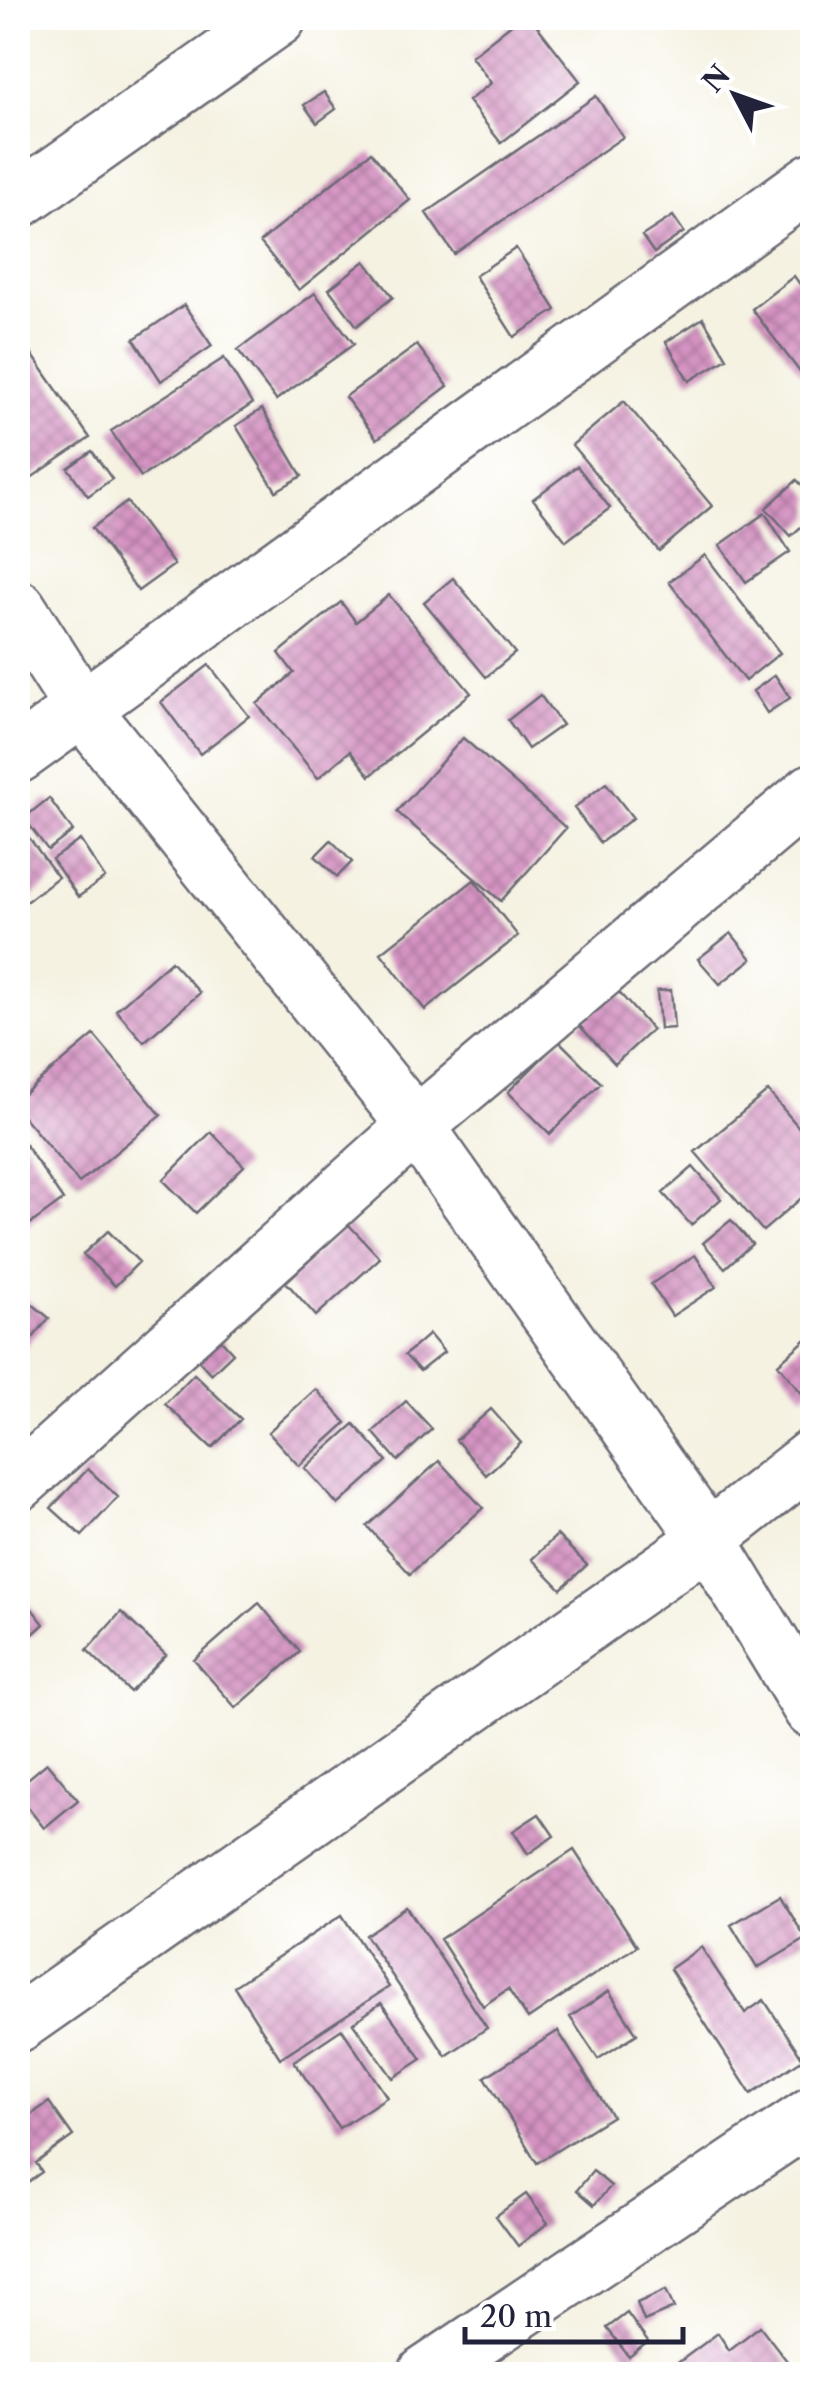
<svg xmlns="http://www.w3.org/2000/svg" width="830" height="2392" viewBox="0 0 830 2392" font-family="'Libre Caslon Text',serif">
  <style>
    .building { fill: url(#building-cross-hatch) }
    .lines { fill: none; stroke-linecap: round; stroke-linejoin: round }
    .minor-casing { stroke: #6c6b75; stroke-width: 60 }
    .minor { stroke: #fff; stroke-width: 55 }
  </style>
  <defs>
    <pattern id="building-cross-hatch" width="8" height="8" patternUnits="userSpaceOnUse" patternTransform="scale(2.5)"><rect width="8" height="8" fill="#d593c2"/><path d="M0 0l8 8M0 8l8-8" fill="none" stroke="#ac789f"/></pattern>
  </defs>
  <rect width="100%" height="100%" fill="#fff"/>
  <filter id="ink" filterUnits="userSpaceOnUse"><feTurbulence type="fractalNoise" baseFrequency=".01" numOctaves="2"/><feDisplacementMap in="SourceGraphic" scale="20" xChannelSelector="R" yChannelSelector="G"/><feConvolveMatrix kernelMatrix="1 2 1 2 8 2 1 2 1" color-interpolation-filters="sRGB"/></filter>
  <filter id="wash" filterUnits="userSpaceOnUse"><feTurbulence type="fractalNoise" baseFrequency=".0048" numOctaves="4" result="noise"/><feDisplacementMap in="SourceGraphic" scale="40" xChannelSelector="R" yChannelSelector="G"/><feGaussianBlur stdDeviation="2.25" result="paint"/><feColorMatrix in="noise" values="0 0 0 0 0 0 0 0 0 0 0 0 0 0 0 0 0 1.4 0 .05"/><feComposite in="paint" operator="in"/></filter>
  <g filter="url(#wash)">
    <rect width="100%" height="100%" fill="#f5f2e2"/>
    <g id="blocks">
      <path class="building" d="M519,18H531L580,81L501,143L468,101L491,83L471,56Z
        M324,92L336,109L317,123L304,105Z
        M596,96L623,137L454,254L426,213Z
        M371,152L410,200L299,290L260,242Z
        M673,216L684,232L654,253L642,236Z
        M516,248L556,310L514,337L475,276Z
        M365,261L393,297L357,326L329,289Z
        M794,276L812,301V388L752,309Z
        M315,293L354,344L276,400L238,350Z
        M184,305L212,346L161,381L134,339Z
        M703,318L727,358L689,381L666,342Z
        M18,334L90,438L25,482L18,471Z
        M417,345L448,386L377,439L345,397Z
        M224,358L252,404L141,477L111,431Z
        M624,401L712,506L659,551L572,445Z
        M262,409L302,476L276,491L236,426Z
        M92,451L112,479L88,496L68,468Z
        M577,466L610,508L566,541L533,499Z
        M797,480L812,497V517L791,536L766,508Z
        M127,502L174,565L138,591L92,528Z
        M765,513L790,552L746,582L720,545Z
        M705,555L780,653L745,681L669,582Z
        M453,578L515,653L486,677L424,602Z
        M389,595L471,693L370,776L350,751L318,778L257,704L294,673L279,653L341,602L356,622Z
        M209,665L249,716L200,754L161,702Z
        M775,675L790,698L767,713L753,691Z
        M540,695L562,725L528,749L508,720Z
        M463,738L566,828L501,901L397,812Z
        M606,783L633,818L600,843L574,808Z
        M49,798L73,831L48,850L24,818Z
        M24,831L58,877L18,908V836Z
        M80,840L105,878L78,897L52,859Z
        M331,840L352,862L337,877L315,856Z
        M474,880L518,936L425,1010L381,953Z
        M731,933L752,959L720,984L698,959Z
        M171,961L200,993L144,1042L116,1010Z
        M617,990L652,1030L615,1064L579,1025Z
        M671,990L674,1028L660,1029L657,991Z
        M94,1035L161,1115L79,1183L18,1110V1099Z
        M559,1041L601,1083L550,1134L508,1092Z
        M768,1091L812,1143V1189L763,1231L695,1152Z
        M211,1132L244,1166L196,1213L163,1180Z
        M18,1134L63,1200L18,1233Z
        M693,1167L721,1199L691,1225L663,1193Z
        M731,1220L752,1244L725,1268L703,1243Z
        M348,1224L380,1258L316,1316L286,1282Z
        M108,1231L139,1262L115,1286L83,1254Z
        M695,1255L716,1287L672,1316L651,1284Z
        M18,1292L49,1318L18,1356Z
        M215,1333L233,1353L211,1374L191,1352Z
        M429,1334L444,1352L420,1371L405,1355Z
        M812,1334V1387L803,1395L778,1364Z
        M194,1374L241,1419L212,1448L165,1404Z
        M316,1389L346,1423L299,1466L268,1432Z
        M406,1401L432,1429L398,1461L373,1432Z
        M491,1409L521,1443L486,1475L456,1440Z
        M354,1424L387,1461L338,1505L305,1468Z
        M439,1461L483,1508L410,1574L367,1526Z
        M88,1469L118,1497L82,1536L51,1508Z
        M557,1535L587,1565L561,1589L532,1559Z
        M25,1600L44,1624L18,1648V1607Z
        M259,1603L300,1652L236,1708L194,1660Z
        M121,1612L166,1655L130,1692L87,1650Z
        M47,1763L78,1800L44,1828L18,1795V1787Z
        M539,1814L554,1836L528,1854L513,1831Z
        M574,1850L637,1946L528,2019L508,1989L483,2006L440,1939Z
        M780,1896L806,1939L757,1968L731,1925Z
        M407,1907L487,2028L446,2056L365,1935Z
        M342,1915L389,1987L280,2058L234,1986Z
        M701,1947L745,2013L764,2000L803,2059L751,2094L670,1969Z
        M609,1991L637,2034L598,2059L570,2017Z
        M381,2003L422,2059L393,2078L353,2023Z
        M342,2029L387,2097L339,2128L294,2061Z
        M558,2031L612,2116L537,2163L485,2077Z
        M49,2102L73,2136L36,2163L42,2172L18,2189V2124Z
        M593,2171L611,2186L594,2205L577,2190Z
        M526,2194L548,2223L518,2246L496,2216Z
        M666,2290L674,2308L644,2321L637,2303Z
        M627,2313L648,2342L629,2357L607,2328Z
        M760,2326L797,2374H676L671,2368L718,2333L729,2350Z"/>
    </g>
  </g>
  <g filter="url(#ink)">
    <use href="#blocks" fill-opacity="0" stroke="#6c6b75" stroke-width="2.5"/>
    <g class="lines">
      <g class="minor-casing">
        <path id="minor" d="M18,201L278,18
          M18,608L83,710L416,1126L708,1539L812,1710
          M18,755L812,181
          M18,1483L416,1126L812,792
          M18,2024L708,1539L812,1457
          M426,2374L812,2115"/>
      </g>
      <use href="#minor" class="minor"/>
    </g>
  </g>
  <rect width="830" height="2392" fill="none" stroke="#fff" stroke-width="60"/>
  <g transform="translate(735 95) rotate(311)" stroke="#ffffff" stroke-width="8" paint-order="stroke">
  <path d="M0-8L18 38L0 25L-18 38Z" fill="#22223b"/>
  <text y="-15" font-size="28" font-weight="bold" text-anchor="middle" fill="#22223b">N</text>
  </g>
  <path d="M465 2327v15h218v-15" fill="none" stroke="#22223b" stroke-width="5"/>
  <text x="480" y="2327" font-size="30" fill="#22223b" stroke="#ffffff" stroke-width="8" paint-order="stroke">20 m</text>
</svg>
